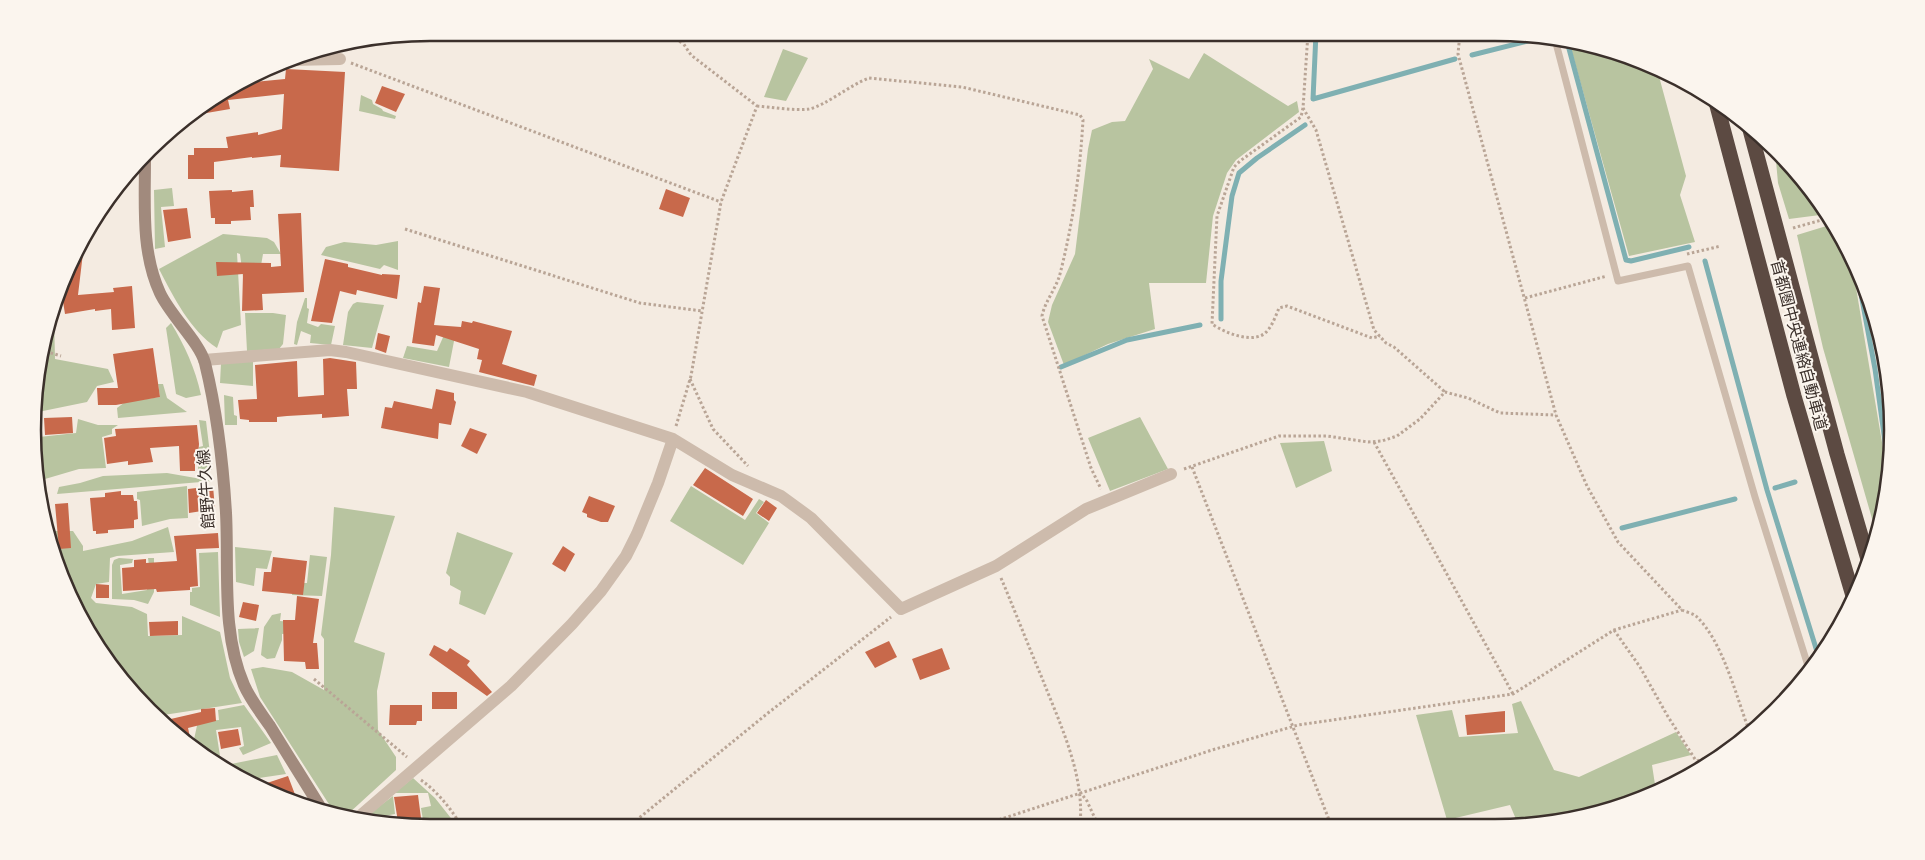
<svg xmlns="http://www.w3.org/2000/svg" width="1925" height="860" viewBox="0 0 1925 860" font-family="'Fira Sans Condensed','Noto Sans JP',sans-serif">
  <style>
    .green { fill: #b8c4a0 }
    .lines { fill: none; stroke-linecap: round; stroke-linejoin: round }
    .stream { stroke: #7fb0b2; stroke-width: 5 }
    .building { fill: #c8694b }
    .path { stroke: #b9a596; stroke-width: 3; stroke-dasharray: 2.5 2.5; stroke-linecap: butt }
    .lane { stroke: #cdbbac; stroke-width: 7 }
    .street { stroke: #cdbbac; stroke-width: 12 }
    .secondary { stroke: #a18a7d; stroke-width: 12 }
    .highway { stroke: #5c4a42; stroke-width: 15 }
    .labels { text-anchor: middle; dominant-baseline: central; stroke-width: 4; stroke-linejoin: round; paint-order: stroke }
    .street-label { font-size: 16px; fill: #3b302b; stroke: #fbf5ee }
    .rim { fill: none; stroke: #3b302b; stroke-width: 2.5 }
  </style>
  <rect width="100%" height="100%" fill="#f4ebe1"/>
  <path class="green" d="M1570,45L1623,54L1657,69L1686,176L1680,195L1695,242L1629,256Z
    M783,49L808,58L786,101L764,97Z
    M1204,53L1288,106L1297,101L1299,112L1236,160L1227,173L1213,216L1206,283H1149L1155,329L1108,344L1064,365L1048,322L1052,305L1075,254L1088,149L1092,130L1112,122L1125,121L1153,69L1149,59L1189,79Z
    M361,95L372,100L373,104L382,109L383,111L396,116L395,119L359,111Z
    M1775,150L1811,188L1815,195L1820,215L1789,219L1778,183Z
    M172,188L174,206L161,207L165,247L155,249L154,190Z
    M1833,224L1850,252L1889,484L1877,536L1823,348L1797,235Z
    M223,234L267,238L274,242L281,254H263L259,277H243L240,254L237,253L241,325L223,331L217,348C190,330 174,298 159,269Z
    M398,241V270L384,265L380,269L321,255L326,247L344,242L376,245Z
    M305,298H307V308L309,309L307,323L318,327L321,324L335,326L331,345L310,343L311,335L301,331L297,345L294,344L297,322Z
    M357,302L384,305L372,348L343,345L348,312L353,304Z
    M245,313H273L286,315L283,344L279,349L247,351Z
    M54,315L55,359L108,369L114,382L97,386L87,402L38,412L37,424L39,437L76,433L78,419L98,425H118L112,429V434L102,437L106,468L79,469L45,479L53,531H73L83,546V551L132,541L168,527L174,552L117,556L110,558L109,582L96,584L91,598L96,603L132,607L147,614L148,636L182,635V616L220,632L230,678L242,703L157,716L86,628L40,507L33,430L40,353Z
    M171,323C185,346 195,368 201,395L186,398L176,394L166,328Z
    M444,335L455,336L449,367L403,358L407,346L437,351Z
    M253,361V386L220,383L221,363Z
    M158,384H163L167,398L187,412L118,418L117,408L125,402L160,397Z
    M224,395L233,397L234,415L237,416V425H225Z
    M1140,417L1168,469L1110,491L1088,438Z
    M199,420L206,421L212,470H198L199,447L203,446Z
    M1324,441L1332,471L1296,488L1280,443Z
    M167,473L213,481L57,494L59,487L80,483L103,476Z
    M187,486L188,518L170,519L142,526L140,500L137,499V492Z
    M691,486L745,520L759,499L764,502L756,513L769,523L743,565L670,521Z
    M334,507L395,516L354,642L385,653L377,691L378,730L396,757V770L348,814L334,812L260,697L251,669L263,667L292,672L324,690V639L321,635L331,555Z
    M457,532L513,553L485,615L459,604L461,591L450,585V577L446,573Z
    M235,547L272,551L267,569L256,568L254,586L236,582Z
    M218,552L220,617L190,605V592H192V588L200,587L199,553Z
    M310,555L327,557L322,596L292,595L293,583H307Z
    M119,558L133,559L132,563L120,565L122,594L147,590V574L150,573L148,558H154V592L148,604L134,600L112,599V565L114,560Z
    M281,613L280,621L292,622L293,633L282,634V640L275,658L267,659L261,655L264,627L272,615Z
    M259,628L254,651L244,657L239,642L238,629Z
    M1521,701L1554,770L1579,777L1676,732L1691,755L1652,765L1656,791L1547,824H1518L1510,805L1447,820L1416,715L1452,710L1459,737L1518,733L1512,704Z
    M244,705L271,743L243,755L239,748L244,746L241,727L216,730L220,756L193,744L198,721L219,720L218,710Z
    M277,755L286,774L245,780L227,771L226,765Z
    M413,778L435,798L458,827L424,826L421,808L431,806L428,793H394Z
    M393,796L395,814L374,818L365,817Z"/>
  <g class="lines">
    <path class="stream" d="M1316,33L1313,99L1455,59
      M1568,45L1626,260L1631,261L1689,247
      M1472,55L1536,39
      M1705,261L1767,490L1819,658
      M1856,267L1875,369L1889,471
      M1221,319V281L1232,196L1239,173L1257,158L1305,125
      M1061,367L1127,340L1200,325
      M1775,488L1795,482
      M1622,528L1735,499"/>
  </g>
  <path class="building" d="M286,69L345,72L339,171L280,167L281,155L252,158V157L214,162V179H188V155H194V148H228L226,137L258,132V135L282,129L284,94L228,100L230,109L189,116L234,84L285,79Z
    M382,86L405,94L396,112L375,103Z
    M666,189L690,198L683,217L659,209Z
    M232,190V192L253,190L254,207H250L251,220L231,221V224H215V218H211L209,191Z
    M187,208L191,238L168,242L163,210Z
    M301,213L304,292L262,294L263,310L242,311L243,274L217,276L216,262L271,263V267L281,266L278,214Z
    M78,252L83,253L78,295L114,292L113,288L132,286L135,328L112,330L111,309L95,311V309L65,314L62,295Z
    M325,259L348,264V267L382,275V274L400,275L397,299L357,290L356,295L340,291L332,323L311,321Z
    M424,286L440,288L434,325L461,327L462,321L472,323L473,321L512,331L502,364L537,375L534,386L479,372L482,360L477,359L479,349L436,335L434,346L412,343L418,302L421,303Z
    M378,333L390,336L386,353L375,349Z
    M153,348L160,397L116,405H98L97,388H118L113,354Z
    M330,358L356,362L357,389H347L349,416L322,418V414L287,416L277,417V422H249V420L240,419L238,400L257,399L255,365L297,361L298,397L324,395L323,359Z
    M436,389L454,393V400L456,402L451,425L439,423L438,439L381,428L385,407L392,408L394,401L432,409Z
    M72,417L73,433L45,435L44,418Z
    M197,425L199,444L198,456H195V471H180L179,446L150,448L153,462L128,465V461L107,464L104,438L116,436L115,429Z
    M470,428L487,434L477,454L461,446Z
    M705,468L753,499L743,516L693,485Z
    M213,486L215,509L189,513L188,489Z
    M121,491V495H133L134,501H137L138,519L134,520V528L108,530V533L96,534V531H93L90,498L105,497V493Z
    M589,496L615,506L608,522H601L587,517V514L582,512Z
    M766,500L777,508L769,521L757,513Z
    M68,503L71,548L59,549L55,504Z
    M218,533L219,548L196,549L198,586L190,587V590L157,592L156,589L123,591L122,568L134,567V560L146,559V563L177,561L174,536Z
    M563,546L575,554L565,572L552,564Z
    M273,557L307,561L303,595L262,591L264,572H271Z
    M96,584L109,585V598H96Z
    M297,596L319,599L313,643H317L319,669H306L305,662L284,661L283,620H295Z
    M243,602L259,605L256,621L239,617Z
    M178,621V635L150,636L149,622Z
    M889,641L897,657L875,668L865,652Z
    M434,645L447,652L450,648L470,661L467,665L492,692L487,696L429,655Z
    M942,648L950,669L920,680L912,659Z
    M432,692H457V709H432Z
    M390,705H422V721H417L416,725H389Z
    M215,708L216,721L188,728L190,737L182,739L168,729L162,721L201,712V709Z
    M1505,711V732L1467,735L1465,715Z
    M238,729L241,745L221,749L218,732Z
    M288,776L299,805L258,786Z
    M418,795L422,826L398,822L394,797Z"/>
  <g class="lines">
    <path class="path" d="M661,33L683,43
      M1308,33L1303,108L1316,130L1374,330L1386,343L1394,347L1445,392
      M1460,33L1458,54L1556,415L1587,486L1618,542L1682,610C1686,612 1692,613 1696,616C1723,641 1737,699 1750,733
      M351,63L721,202
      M757,106C772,107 793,111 809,109C825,106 850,85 869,78L962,87L1080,115L1083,120C1080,172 1073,223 1060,274C1056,289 1045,301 1042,316L1091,468L1101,489
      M1303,108L1301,117L1240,161L1234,167L1217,216L1212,324C1225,333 1256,346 1268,330C1273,324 1276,315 1279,308L1287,306L1372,338L1380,336
      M1793,228L1829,218
      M405,229L640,303L702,311
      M1687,254L1721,246
      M1525,298L1607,276
      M41,350L61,356
      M690,379L713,429L748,466
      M1889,388L1892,406
      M676,426L691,376L721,202L757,106L691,55L683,43L684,33
      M1374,442L1513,694
      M1192,467L1331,825
      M1184,469L1279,436H1327L1368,442L1382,441L1397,436L1420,419L1445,392L1468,398L1500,413L1556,415
      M1001,578C1015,611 1028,645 1042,678C1060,724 1085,775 1080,825
      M1614,630L1640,667L1667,715L1700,767
      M314,679L407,757
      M1697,761L1721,753
      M421,780C438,792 452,810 462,827
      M1080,792L1087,801L1098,825
      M980,826L1212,750L1298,725L1513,694L1614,630L1682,610
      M628,827L768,713L891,617"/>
    <path class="lane" d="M1556,43L1618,281L1688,266L1755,497L1809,669"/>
    <path class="street" d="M289,60L340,59
      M204,360L330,350L346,352L527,392L673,439L732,475L781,496L811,518L901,609L996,566L1086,509L1171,474
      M360,816L511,686L572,624L601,591L626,556L637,534L658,483L673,439"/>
    <path class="secondary" d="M145,160C145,204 141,252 160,293C170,315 200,343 205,363C217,412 223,462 226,513C229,569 221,632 244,685C250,699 261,713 270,726C287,754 305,782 322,810"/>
    <path class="highway" d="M1716,102L1794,396L1853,596
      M1749,126L1837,454L1869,563"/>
  </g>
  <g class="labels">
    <g class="street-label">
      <text transform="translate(1799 345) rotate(75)">首都圏中央連絡自動車道</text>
      <text transform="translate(206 489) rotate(-94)">館野牛久線</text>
    </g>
  </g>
  <path d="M0 0H1925V860H0ZM430 41H1495A389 389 0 0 1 1884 430V430A389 389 0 0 1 1495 819H430A389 389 0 0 1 41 430V430A389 389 0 0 1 430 41Z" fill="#fbf5ee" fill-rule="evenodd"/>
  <path class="rim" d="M430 41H1495A389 389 0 0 1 1884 430V430A389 389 0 0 1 1495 819H430A389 389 0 0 1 41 430V430A389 389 0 0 1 430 41Z"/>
</svg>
